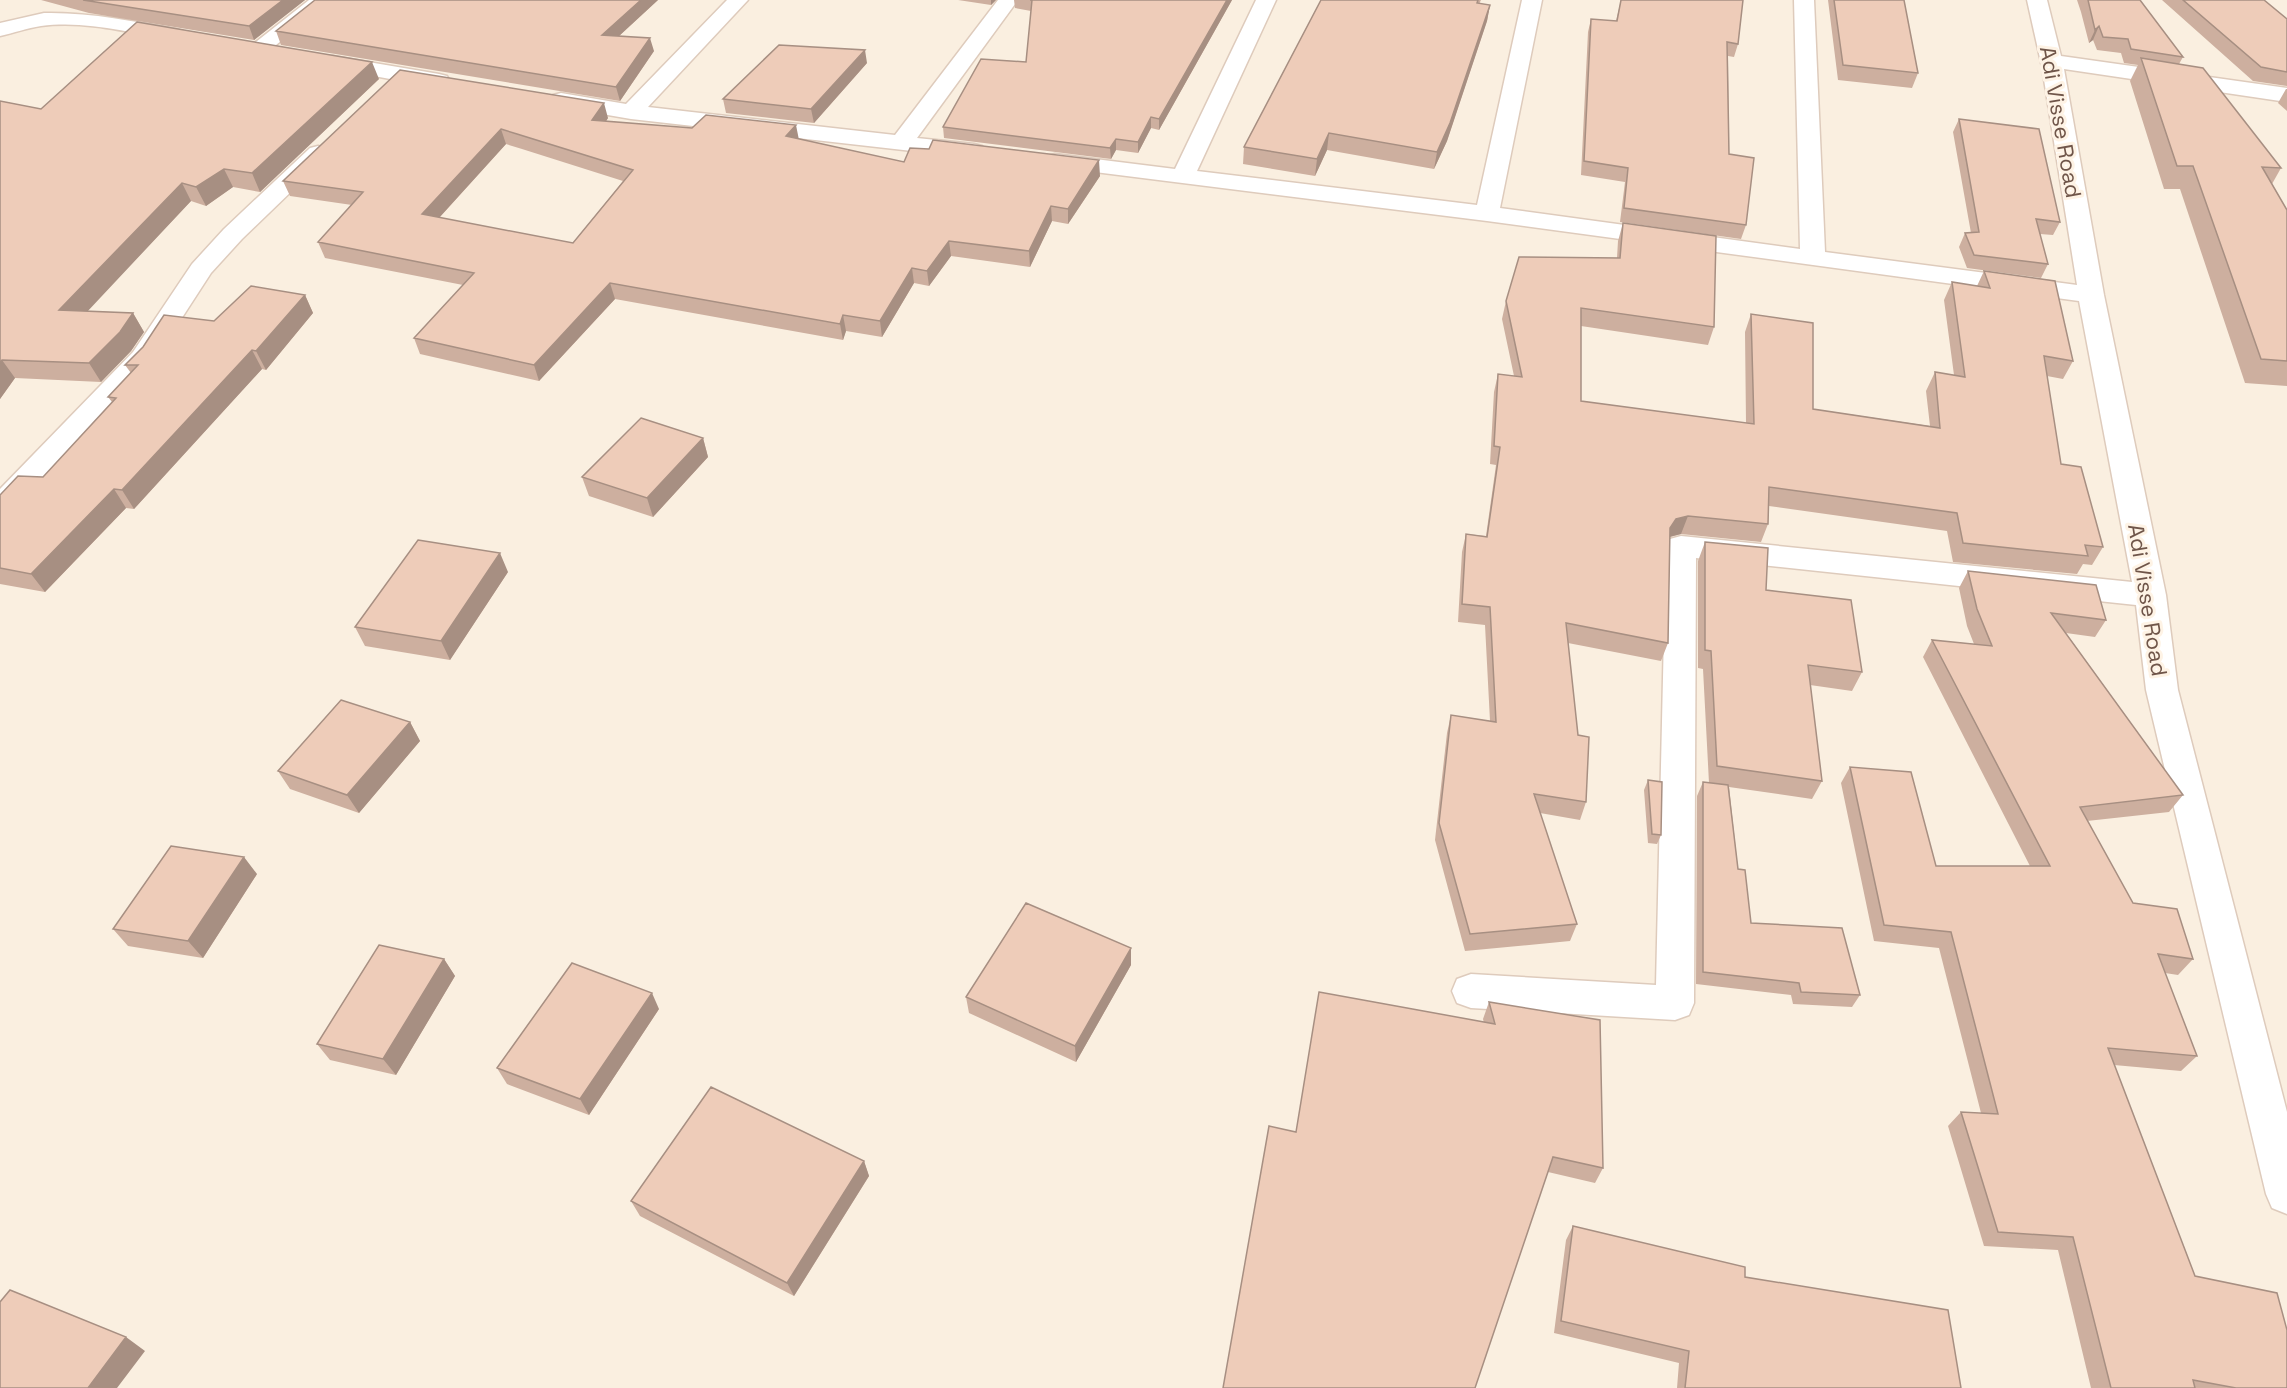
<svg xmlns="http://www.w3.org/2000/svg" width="2287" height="1388" viewBox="0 0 2287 1388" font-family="'Space Grotesk',sans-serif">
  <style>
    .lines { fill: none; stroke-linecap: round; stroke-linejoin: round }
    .minor-casing { stroke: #decbbc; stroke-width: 3 }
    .minor { fill: #fff; fill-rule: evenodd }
    .wall { fill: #cdaf9f; fill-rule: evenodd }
    .shaded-wall { fill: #a78f82 }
    .building { fill: #eeccb9; stroke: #a78f82; stroke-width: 1.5; fill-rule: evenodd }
    .labels { text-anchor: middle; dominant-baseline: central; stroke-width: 6; stroke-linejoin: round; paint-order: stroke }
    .street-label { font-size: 22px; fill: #6f5549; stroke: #fef3e5 }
  </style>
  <rect width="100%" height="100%" fill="#faefe0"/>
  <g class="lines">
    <g class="minor-casing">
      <path id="minor" d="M309,0H332L266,53L259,55L252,53L248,49L252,45Z
        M727,0H748L648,107L895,135L998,0H1018L917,138L974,144L982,146L986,151L982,156L974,158L631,119L561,107L553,105L550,100L553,95L561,93L626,104Z
        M1256,0H1276L1197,171L1477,205L1522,0H1542L1500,208L1800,249L1794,0H1814L1825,252L2077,285L2042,67L2027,0H2047L2061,56L2287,88V102L2064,69L2104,295L2166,595L2178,690L2287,1112V1214L2272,1208L2266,1194L2146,690L2136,605L1696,558L1694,1003L1689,1015L1675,1020L1471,1008L1457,1003L1452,991L1457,979L1471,974L1656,985L1666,546L1670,539L1681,536L2132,582L2079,301L1487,221L1047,166L1043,161L1047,156L1055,154L1175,169Z
        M44,13C89,12 132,21 176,29L183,31L186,35L183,39L176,41C132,33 86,20 41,26C27,28 14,33 0,36V23Z
        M333,56L439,74L447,76L450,81L447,86L439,88L325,67L322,62L325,57Z
        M318,146L326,148L330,153L326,158L242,239L211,273L152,364L10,514L0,517V489L133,352L192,264L224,229L310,148Z"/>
    </g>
    <use href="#minor" class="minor"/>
  </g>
  <path class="wall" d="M41,0H305L254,40L89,13Z
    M315,0H658L619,36L654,51L620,101L281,45L276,31Z
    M958,0H996L991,5Z
    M1014,0H1232L1159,130L1151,128L1138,153L1116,150L1111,159L944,138L943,127L1026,62L1031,11L1015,8Z
    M1321,0H1481L1479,4L1490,5L1487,21L1447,141L1434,169L1327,150L1315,176L1243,164L1244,147Z
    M1621,0L1738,44L1734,57L1728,56L1729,154L1746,225L1741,239L1620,222L1625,182L1581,175L1588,32L1591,19L1616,21Z
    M1828,0H1904L1918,73L1912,88L1838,80Z
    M2077,0H2140L2183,57L2179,64L2281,168L2272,184L2287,210V386L2245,383L2180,189H2164L2130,81L2138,65L2124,63L2121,53L2097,50L2093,40L2089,43L2081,12Z
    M2162,0H2264L2287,19V86L2253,81Z
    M867,63L814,123L726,113L723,99Z
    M400,70L608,118L606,121L799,139L904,162L1100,176L1068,224L1052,221L1030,267L951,256L929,286L914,283L882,337L846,331L843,340L615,299L539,381L420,354L414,338L463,285L325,258L318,242L352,205L290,196L283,181ZM506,144L522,149L623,181L573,243L439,218Z
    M379,79L260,192L233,187L206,206L191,201L87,311L133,313L144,332L131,351L101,382L15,378L0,399V101L41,109Z
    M2286,89H2287V111L2278,103Z
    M1959,119L2060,222L2053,235L2040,234L2048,264L2041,278L1967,268L1959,247L1965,233H1971L1953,132Z
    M1623,223L1714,327L1708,345L1581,326V401L1746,423L1745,332L1751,314L1813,409L1930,426L1926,391L1935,372L1954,375L1944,300L1952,282L1977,286L1984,271L2073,361L2063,379L2047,376L2061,464L2103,547L2092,565L2083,564L2077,574L1953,562L1947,531L1769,506L1768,524L1761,542L1681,534L1670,537L1668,643L1661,661L1568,643L1578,735L1586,802L1580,820L1540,813L1577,924L1570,941L1465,951L1435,840L1447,733L1451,715L1490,721L1485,625L1458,622L1462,552L1466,534L1486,536L1496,465L1490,464L1494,392L1498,374L1514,376L1502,319L1506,301L1617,258L1618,241Z
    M305,295L313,313L266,370L262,369L134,509L126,508L45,592L0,584V495L43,477L112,402L108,397L131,373L125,365L214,321Z
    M703,438L708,457L653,517L589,496L582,477Z
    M1705,542L1766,590L1862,672L1852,691L1810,685L1822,781L1812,799L1729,787L1738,869L1751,923L1860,995L1852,1007L1793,1004L1791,995L1696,984L1697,796L1703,782L1709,783L1703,669L1698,668V561Z
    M1968,571L2106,620L2095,637L2066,633L2183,795L2169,812L2087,821L2133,903L2193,959L2178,975L2165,973L2197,1056L2181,1071L2114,1065L2195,1276L2287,1388H2091L2058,1250L1984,1246L1948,1126L1961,1112L1981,1113L1939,948L1874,941L1841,783L1850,767L1936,866H2030L1923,657L1932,640L1974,644L1967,626L1959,588Z
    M508,572L450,660L365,646L355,627Z
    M410,722L420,741L359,813L290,789L278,771Z
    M1648,780L1661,835L1657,844L1648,843L1644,790Z
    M257,874L203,958L128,946L113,929Z
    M444,959L455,976L396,1075L330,1060L317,1044Z
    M1131,965L1076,1062L969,1013L966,997Z
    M1489,1002L1603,1168L1595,1183L1548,1172L1296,1132L1484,1023L1483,1019Z
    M659,1009L589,1115L507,1084L497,1068Z
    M864,1161L869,1176L794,1296L640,1216L631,1201Z
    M1573,1226L1745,1277L1961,1388H1677L1679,1363L1554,1333L1566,1240Z"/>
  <path class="shaded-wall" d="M283,0H305L254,40L249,26Z
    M641,0H658L606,48L602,35Z
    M991,0H996L991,5Z
    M1227,0H1232L1159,130V119Z
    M1490,5L1487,21L1447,141L1434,169L1437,152Z
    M2099,26L2093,40L2089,43L2095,30Z
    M650,38L654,51L620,101L616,87Z
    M865,50L867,63L814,123L811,109Z
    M372,62L379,79L260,192L252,173Z
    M604,103L608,118L597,135L592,120Z
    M1151,117V128L1138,153V142Z
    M796,125L799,140L786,136Z
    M501,129L506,144L428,230L422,214Z
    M1329,133L1327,150L1315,176L1317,159Z
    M1116,139V150L1111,159L1110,148Z
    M1099,160L1100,176L1068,224V209Z
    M224,169L233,187L206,206L196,187Z
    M182,183L191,201L71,329L59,310Z
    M1051,206L1052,221L1030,267L1029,251Z
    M949,241L951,256L929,286L927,271Z
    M912,268L914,283L882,337L880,321Z
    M610,283L615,299L539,381L534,365Z
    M305,295L313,313L266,370L256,351Z
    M133,313L144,332L131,351L101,382L89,363Z
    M843,315L846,331L843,340L840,324Z
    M252,350L262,369L134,509L122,490Z
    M2,360L15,378L0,399V363Z
    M703,438L708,457L653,517L647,498Z
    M114,489L126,508L45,592L31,574Z
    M1688,516L1681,534L1669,537L1670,528L1676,519Z
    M500,553L508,572L450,660L441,641Z
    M410,722L420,741L359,813L347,795Z
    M244,857L257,874L203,958L188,941Z
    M1131,948V965L1076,1062L1075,1046Z
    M444,959L455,976L396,1075L383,1059Z
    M652,993L659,1009L589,1115L580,1099Z
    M864,1161L869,1176L794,1296L787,1283Z
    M126,1337L145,1351L117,1388H88Z"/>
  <path class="building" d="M83,0H283L249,26Z
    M315,0H641L602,35L650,38L616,87L276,31Z
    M1030,0H1227L1159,119L1151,117L1138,142L1116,139L1110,148L943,127L981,59L1026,62L1032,0Z
    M1321,0H1478L1477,3L1490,5L1450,123L1437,152L1329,133L1317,159L1244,147Z
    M1621,0H1743L1738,44L1727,42L1729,154L1754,158L1746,225L1624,208L1628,168L1584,161L1591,19L1617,21Z
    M1834,0H1904L1918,73L1843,65Z
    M2088,0H2140L2183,57L2131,49L2128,39L2103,37L2099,26L2095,30Z
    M2183,0H2264L2287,19V72L2261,67Z
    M137,22L372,62L252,173L224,169L196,187L182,183L59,310L133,313L120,332L89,363L2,360L0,363V101L41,109Z
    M779,45L865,50L811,109L723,99Z
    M2141,58L2203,68L2281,168L2262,167L2287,210V361L2261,359L2193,166H2177Z
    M400,70L604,103L592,120L692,128L706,115L796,125L786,136L904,162L910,148L929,149L933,140L1099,160L1068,209L1051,206L1029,251L949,241L927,271L912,268L880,321L843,315L840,324L610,283L534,365L414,338L474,273L318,242L363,192L283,181ZM501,129L517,134L633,170L573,243L422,214Z
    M1959,119L2039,129L2060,222L2036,219L2048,264L1974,255L1965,233L1979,232Z
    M1623,223L1716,236L1714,327L1581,308V401L1754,424L1751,314L1813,323V409L1940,428L1935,372L1965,377L1952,282L1990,288L1984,271L2055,281L2073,361L2044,356L2061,464L2081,467L2103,547L2085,545L2088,556L1963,543L1957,513L1769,487L1768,524L1688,516L1676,519L1670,528L1668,643L1566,623L1578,735L1589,737L1586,802L1534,794L1577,924L1470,934L1439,823L1451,715L1496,722L1490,607L1462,604L1466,534L1487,537L1500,447L1494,446L1498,374L1522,377L1506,301L1519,257L1620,258Z
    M251,286L305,295L256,351L252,350L122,490L114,489L31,574L0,568V495L18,476L43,477L116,398L108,397L138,365H125L143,347L164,315L214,321Z
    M641,418L703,438L647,498L582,477Z
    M418,540L500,553L441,641L355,627Z
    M1705,542L1768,548L1766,590L1851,600L1862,672L1808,665L1822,781L1717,766L1711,651L1705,650Z
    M1968,571L2096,585L2106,620L2051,613L2183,795L2080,807L2133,903L2177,909L2193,959L2158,954L2197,1056L2108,1048L2195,1276L2277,1293L2287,1330V1388H2236L2193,1380L2195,1388H2111L2073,1237L1998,1232L1961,1112L1998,1114L1951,932L1884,925L1850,767L1911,772L1936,866H2050L1932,640L1992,646L1977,609Z
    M341,700L410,722L347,795L278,771Z
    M1648,780L1662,782L1661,835L1652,834Z
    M1703,782L1728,785L1738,869L1745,870L1751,923L1842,928L1860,995L1801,992L1799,983L1703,972Z
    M171,846L244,857L188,941L113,929Z
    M1026,903L1131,948L1075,1046L966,997Z
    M379,945L444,959L383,1059L317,1044Z
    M572,963L652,993L580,1099L497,1068Z
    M1319,992L1495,1024L1489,1002L1600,1020L1603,1168L1553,1157L1475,1388H1223L1269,1126L1296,1132Z
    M711,1087L864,1161L787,1283L631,1201Z
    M1573,1226L1745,1267V1277L1948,1310L1961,1388H1685L1689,1351L1561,1321Z
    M10,1290L126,1337L88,1388H0V1302Z"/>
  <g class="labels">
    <g class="street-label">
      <text transform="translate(2061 122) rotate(80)">Adi Visse Road</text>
      <text transform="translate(2148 600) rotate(81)">Adi Visse Road</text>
    </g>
  </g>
</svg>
